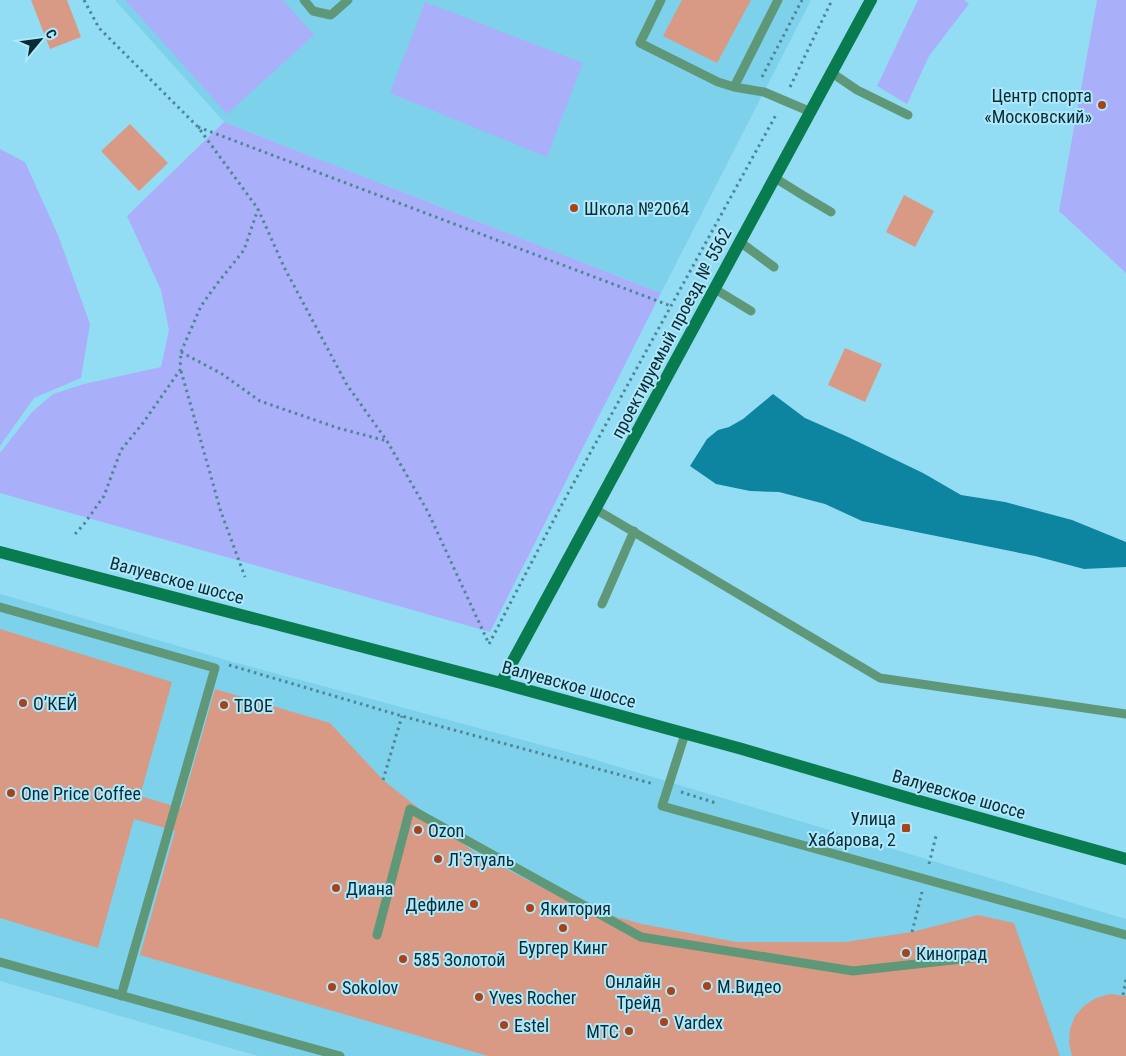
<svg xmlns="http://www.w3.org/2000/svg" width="1126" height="1056" viewBox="0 0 1126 1056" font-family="'Roboto Condensed',sans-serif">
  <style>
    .built { fill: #7dd1ea }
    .green { fill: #a9b0f9 }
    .water { fill: #0d85a0 }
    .building { fill: #d89a85 }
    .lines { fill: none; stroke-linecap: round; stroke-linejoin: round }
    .path { stroke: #4f8594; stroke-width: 3; stroke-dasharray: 2.5 4; stroke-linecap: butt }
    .lane { stroke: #5f9779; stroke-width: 9 }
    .secondary { stroke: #087b4f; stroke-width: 12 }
    .poi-dot { fill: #a9421b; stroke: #aee8fb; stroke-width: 2 }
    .labels { text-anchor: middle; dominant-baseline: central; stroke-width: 4; stroke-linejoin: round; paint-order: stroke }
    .poi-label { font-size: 18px; fill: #0a2b33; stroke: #aee8fb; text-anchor: start }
    .street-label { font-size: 18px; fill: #0a2b33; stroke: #aee8fb }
  </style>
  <rect width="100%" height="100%" fill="#93ddf4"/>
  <path class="built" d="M115,0H811L661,293L224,122Z
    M0,594L226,660L586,757L1126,919V1056H258L0,981Z"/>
  <path class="green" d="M125,0H283L314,35L227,114Z
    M918,0H964L969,4L929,56L907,104L877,86Z
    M1097,0H1126V273L1059,211Z
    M425,2L583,63L547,157L390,93Z
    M224,122L661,293L490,632L0,493V453L32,412L53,394L84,384L161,367L169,330L161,290L127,216Z
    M0,149L25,162L58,235L90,324L81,378L34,398L0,446Z"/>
  <path class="water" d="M773,394L805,418L848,437L923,473L961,495L1005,502L1072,520L1126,542V567L1084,569L1035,556L862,521L825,504L779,492L750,491L716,484L690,466L707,439L718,430L729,427L743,419Z"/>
  <path class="building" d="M31,0H67L81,37L50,49Z
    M682,0H751L717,63L663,36Z
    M130,124L168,163L139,191L101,151Z
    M904,195L934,211L915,247L886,232Z
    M845,348L882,364L865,402L828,385Z
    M0,629L172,682L140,796L181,808L215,689L330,723L383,780L475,853L580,907L642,924L736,942H845L912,932L978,915L1014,923L1060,1056H488L140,955L175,831L134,819L98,948L0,918Z
    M1110,994L1126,996V1056H1072L1069,1043L1070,1029L1075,1016L1085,1005L1096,998Z"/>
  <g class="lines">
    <path class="path" d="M84,0L99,28L198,127L258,209L284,267L347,385L387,441L428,512L489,644
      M762,77L802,0
      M790,87L832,0
      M198,127L671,306
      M181,352L222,374L260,401L338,428L387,441
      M181,371L221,512L245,577
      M75,534L84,524L104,496L121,450L143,423L180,370L181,352L201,306L216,285L244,250L258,209
      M489,644L560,508L777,113
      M229,665L402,716L654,784
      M383,780L402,716
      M681,792L716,803
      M929,864L936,836
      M912,932L922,892
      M1123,995L1126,979"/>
    <path class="lane" d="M304,0L313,11L331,15L348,0
      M661,0L640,43L718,82L734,87L764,92L811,112
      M832,73L857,90L908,115
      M734,87L778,0
      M775,178L804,196L831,212
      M740,242L774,267
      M715,289L751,311
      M595,509L880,678L1126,714
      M602,604L634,531
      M0,607L215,668L121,996
      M685,734L662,806L1126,935
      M377,935L410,809L641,937L853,971L980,957
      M0,962L340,1056"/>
    <path class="secondary" d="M0,552L501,683L742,749L912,799L1126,859
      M501,683L871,0"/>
  </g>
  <g class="poi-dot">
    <circle cx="1102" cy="105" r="5"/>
    <circle cx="574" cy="208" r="5"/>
    <circle cx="23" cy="703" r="5"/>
    <circle cx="224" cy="705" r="5"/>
    <circle cx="11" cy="793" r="5"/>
    <rect x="901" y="823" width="10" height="10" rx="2.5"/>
    <circle cx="418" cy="830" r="5"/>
    <circle cx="438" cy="859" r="5"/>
    <circle cx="336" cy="888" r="5"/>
    <circle cx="474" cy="904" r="5"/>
    <circle cx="530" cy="908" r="5"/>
    <circle cx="563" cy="928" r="5"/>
    <circle cx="906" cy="953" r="5"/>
    <circle cx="403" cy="959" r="5"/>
    <circle cx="707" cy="986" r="5"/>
    <circle cx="332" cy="987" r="5"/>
    <circle cx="671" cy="991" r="5"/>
    <circle cx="479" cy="997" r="5"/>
    <circle cx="664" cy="1022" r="5"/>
    <circle cx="504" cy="1025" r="5"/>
    <circle cx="629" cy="1031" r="5"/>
  </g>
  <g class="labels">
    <g class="poi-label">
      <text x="1092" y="95" text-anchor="end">Центр спорта<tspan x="1092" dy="21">«Московский»</tspan></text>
      <text x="584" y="208">Школа №2064</text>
      <text x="33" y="703">О’КЕЙ</text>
      <text x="234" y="705">ТВОЕ</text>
      <text x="21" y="793">One Price Coffee</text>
      <text x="896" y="818" text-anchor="end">Улица<tspan x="896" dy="21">Хабарова, 2</tspan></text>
      <text x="428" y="830">Ozon</text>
      <text x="448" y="859">Л'Этуаль</text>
      <text x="346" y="888">Диана</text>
      <text x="464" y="904" text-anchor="end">Дефиле</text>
      <text x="540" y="908">Якитория</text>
      <text x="563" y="947" text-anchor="middle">Бургер Кинг</text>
      <text x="916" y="953">Киноград</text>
      <text x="413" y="959">585 Золотой</text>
      <text x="661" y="981" text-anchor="end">Онлайн<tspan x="661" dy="21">Трейд</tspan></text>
      <text x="717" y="986">М.Видео</text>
      <text x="342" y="987">Sokolov</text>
      <text x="489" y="997">Yves Rocher</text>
      <text x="674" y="1022">Vardex</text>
      <text x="514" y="1025">Estel</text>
      <text x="619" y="1031" text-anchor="end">МТС</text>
    </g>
    <g class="street-label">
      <text transform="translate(671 333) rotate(-62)">проектируемый проезд № 5562</text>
      <text transform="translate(177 580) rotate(15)">Валуевское шоссе</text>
      <text transform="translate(569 684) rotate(15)">Валуевское шоссе</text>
      <text transform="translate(959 794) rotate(16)">Валуевское шоссе</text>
    </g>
  </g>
  <g transform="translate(40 40) rotate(61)" stroke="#aee8fb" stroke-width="4" paint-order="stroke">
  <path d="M0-4L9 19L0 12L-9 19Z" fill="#0a2b33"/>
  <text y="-8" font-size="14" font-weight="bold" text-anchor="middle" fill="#0a2b33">С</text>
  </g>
</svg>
